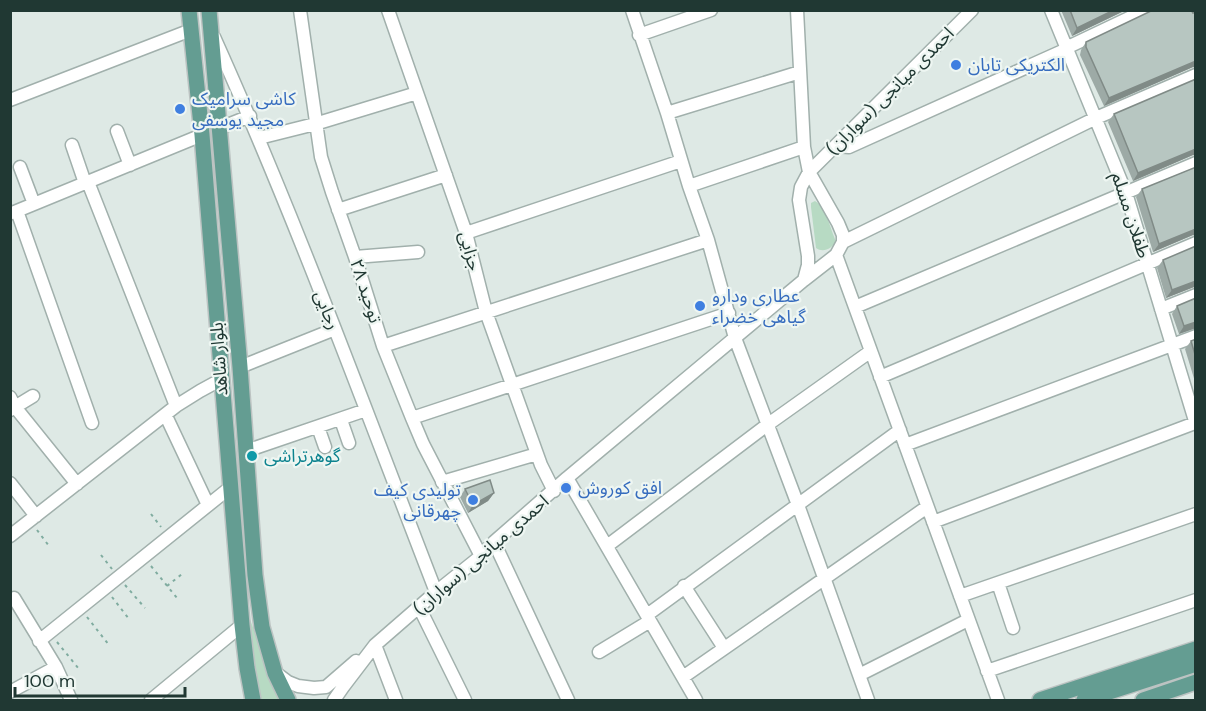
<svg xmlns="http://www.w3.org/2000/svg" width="1206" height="711" viewBox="0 0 1206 711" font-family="'DM Sans','Noto Sans Arabic',sans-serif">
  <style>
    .green { fill: #b7dac3 }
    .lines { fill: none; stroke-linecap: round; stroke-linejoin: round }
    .minor-casing { stroke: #a1b0ac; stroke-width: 15 }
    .major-casing { stroke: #bcc3c2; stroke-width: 18 }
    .path { stroke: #80aca0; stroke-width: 2; stroke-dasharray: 3 4.5; stroke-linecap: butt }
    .minor { stroke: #fff; stroke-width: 12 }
    .major { stroke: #649d92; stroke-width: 15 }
    .wall { fill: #9daaa6 }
    .shaded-wall { fill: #808b87 }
    .building { fill: #b7c6c1; stroke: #808b87; stroke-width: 1.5 }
    .shop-dot { fill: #3f7fe0; stroke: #eef6f2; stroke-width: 2 }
    .culture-dot { fill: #0f9aa8; stroke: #eef6f2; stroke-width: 2 }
    .labels { text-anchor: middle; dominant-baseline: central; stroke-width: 4.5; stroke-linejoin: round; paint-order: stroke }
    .shop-label { font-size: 18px; fill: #366cbe; stroke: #eef6f2; text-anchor: start }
    .street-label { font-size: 18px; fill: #203833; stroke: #eef6f2 }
    .culture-label { font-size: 18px; fill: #0d838f; stroke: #eef6f2; text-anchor: start }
  </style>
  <rect width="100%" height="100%" fill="#dee9e5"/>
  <path class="green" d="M815,201C827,208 830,229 836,241C832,249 823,253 816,248L811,207V203Z
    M248,614L270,673L282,700H259Z"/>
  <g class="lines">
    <g class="minor-casing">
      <path id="minor" d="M300,10L321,157L332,192L355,257L383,346L412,418L423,444L481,556
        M388,10L466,233L486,312L541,465L554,491
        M632,10L667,113L689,186L708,240L735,338L798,505L868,700
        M1051,10L1126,193L1196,424
        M639,35L711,10
        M214,37C296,219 364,406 436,592
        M1066,48L1146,10
        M10,100L191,30
        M667,113L800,72
        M220,128L250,116
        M117,131L130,165
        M259,138L315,124L417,93
        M72,145L85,183
        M836,146L849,147L1067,49
        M20,167L34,204
        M88,182L176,406
        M689,186L804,147
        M338,210L446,175
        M17,211L92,423
        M12,213L202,135
        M466,233L681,161
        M843,242L1096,118L1196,75
        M836,255L998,700
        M355,257L418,252
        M804,280L808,265V256L799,200L801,187L809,172L972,10
        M855,307L1196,163
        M1161,309L1196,295
        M383,346L708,240
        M240,367L335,329
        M880,377L1196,243
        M10,397L15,407L77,484
        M10,410L33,396
        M166,416L208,505
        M412,418L729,313
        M341,420L349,443
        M318,427L325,447
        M905,445L1196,336
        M246,451L366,410
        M567,478L696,700
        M442,482L537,454
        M10,483L36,516
        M933,522L1195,423
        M10,536L176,406L200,391L222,379
        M494,542L568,700
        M607,546L767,425L871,351
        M998,583L1013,628
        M684,586L724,648
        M960,596L1196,514
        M10,600L14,598L56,667L71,700
        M419,607L465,700
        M647,615L900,430
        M39,641L232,486
        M375,645L396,700
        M599,652L650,621
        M987,671L1196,600
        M276,673L288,682L298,686L314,688L326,687L356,661
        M859,675L968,620
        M683,677L927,507
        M10,692L56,667
        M151,700L242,625
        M334,700L343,687L375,645L436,592L481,556L494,542L567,478L804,280L836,255L843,242V235L838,223L809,172L804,147L797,10"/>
    </g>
    <g class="major-casing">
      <path id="major" d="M189,10L202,135L242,625L247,668L253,700
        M209,10L240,367L255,575L262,627L275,673L288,700
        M1040,700L1196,649
        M1084,700L1196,664
        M1143,700L1196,682"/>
    </g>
    <path class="path" d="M151,514L161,527
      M37,530L49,546
      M101,555L112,569
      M151,566L177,598
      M125,585L145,608
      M167,586L182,574
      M112,597L129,619
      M87,617L109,645
      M57,642L79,669"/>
    <use href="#minor" class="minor"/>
    <use href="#major" class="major"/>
  </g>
  <path class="wall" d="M1061,10H1126L1072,36Z
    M1086,42L1193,67L1104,106L1080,55L1081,50Z
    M1114,114L1193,155L1133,181L1108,122Z
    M1196,167V236L1193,235L1153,252L1136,197L1142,189Z
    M1163,260L1194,287L1166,298L1157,268Z
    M1177,306L1196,328L1179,334L1172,314Z
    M1196,339V385L1185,349L1191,341Z
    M465,489L494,493L488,501L468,513L460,497Z"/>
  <path class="shaded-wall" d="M1114,10H1126L1072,36L1077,28Z
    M1196,61V68L1193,67L1104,106L1109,98Z
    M1196,149V156L1193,155L1133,181L1138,173Z
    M1196,229V236L1193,235L1153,252L1159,244Z
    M1196,281V287H1194L1166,298L1172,290Z
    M1196,322V328L1179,334L1184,326Z
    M494,493L488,501L468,513L473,505Z"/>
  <path class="building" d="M1070,10H1114L1077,28Z
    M1153,10H1191L1193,13L1196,12V61L1109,98L1086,47V42Z
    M1196,79V149L1138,173L1114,114Z
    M1196,167V229L1159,244L1142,189Z
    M1196,246V281L1172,290L1163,260Z
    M1196,298V322L1184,326L1177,306Z
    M1196,339V358L1191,341Z
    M490,480L494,493L473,505L465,489Z"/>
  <g class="shop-dot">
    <circle cx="956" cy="65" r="6"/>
    <circle cx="180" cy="109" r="6"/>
    <circle cx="700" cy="306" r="6"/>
    <circle cx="566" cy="488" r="6"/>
    <circle cx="473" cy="500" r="6"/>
  </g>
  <circle class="culture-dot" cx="252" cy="456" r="6"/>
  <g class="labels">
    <g class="shop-label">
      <text x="968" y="65">الکتریکی تابان</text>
      <text x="192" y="99">کاشی سرامیک<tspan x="192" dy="21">مجید یوسفی</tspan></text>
      <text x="712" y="296">عطاری ودارو<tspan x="712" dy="21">گیاهی خضراء</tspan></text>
      <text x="578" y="488">افق کوروش</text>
      <text x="461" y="490" text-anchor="end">تولیدی کیف<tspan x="461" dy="21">چهرقانی</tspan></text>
    </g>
    <g class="street-label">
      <text transform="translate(890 91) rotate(-45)">احمدی میانجی (سواران)</text>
      <text transform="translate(1131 215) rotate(72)">طفلان مسلم</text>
      <text transform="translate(470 251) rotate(75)">جزایی</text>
      <text transform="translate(366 291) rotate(72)">توحید ۲۸</text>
      <text transform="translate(327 310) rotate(68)">رجایی</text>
      <text transform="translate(219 359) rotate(-94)">بلوار شاهد</text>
      <text transform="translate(481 555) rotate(-41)">احمدی میانجی (سواران)</text>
    </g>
    <g class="culture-label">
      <text x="264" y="456">گوهرتراشی</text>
    </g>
  </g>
  <rect width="1206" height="711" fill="none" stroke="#203833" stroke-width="24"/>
  <path d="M15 687v9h170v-9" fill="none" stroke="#203833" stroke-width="3"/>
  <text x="24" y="687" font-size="18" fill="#203833" stroke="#eef6f2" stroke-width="4.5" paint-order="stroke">100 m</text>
</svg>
